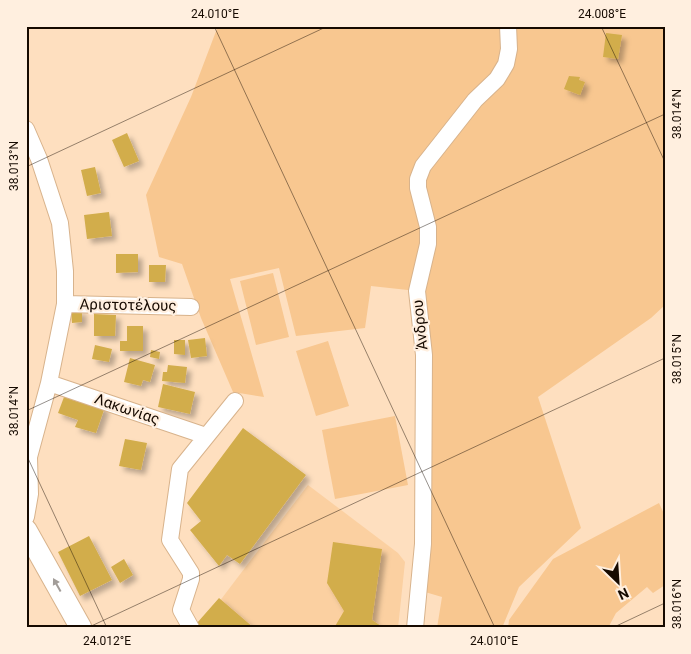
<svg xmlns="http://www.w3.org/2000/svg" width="691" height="654" viewBox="0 0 691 654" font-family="Roboto,sans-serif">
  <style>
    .built { fill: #fbd0a1 }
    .green { fill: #f8c790 }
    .building { fill: #d2ad4b; filter: url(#shadow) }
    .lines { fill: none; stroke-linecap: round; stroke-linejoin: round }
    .minor-casing { stroke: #d8b38c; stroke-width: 18 }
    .major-casing { stroke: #d8b38c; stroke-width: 23 }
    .minor { stroke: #fff; stroke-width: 16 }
    .major { stroke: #fff; stroke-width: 21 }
    .oneway { fill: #a29d99 }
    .ticks { fill: none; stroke: #160a00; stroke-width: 1; stroke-opacity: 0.45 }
    .labels { text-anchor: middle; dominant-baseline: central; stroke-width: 4.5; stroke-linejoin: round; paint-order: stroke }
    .street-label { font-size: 15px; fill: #160a00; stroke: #ffefdf }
    .neatline { fill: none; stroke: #160a00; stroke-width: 2 }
    .ticks-label { font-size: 12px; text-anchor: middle; fill: #160a00 }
  </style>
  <defs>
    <filter id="shadow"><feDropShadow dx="4.5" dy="4.5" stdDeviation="2.5" flood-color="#0004"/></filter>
  </defs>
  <rect width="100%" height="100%" fill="#fedfbf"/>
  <path class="built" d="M308,485L398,553L405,562L398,628H203L219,602Z"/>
  <path class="green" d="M218,26H665V305L651,318L538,397L581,528L519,587L502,628H437L442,597L425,592L417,291L371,286L365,328L296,336L279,268L230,279L264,397L233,392L201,318L182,264L159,257L146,195L191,97Z
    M273,273L289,337L256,345L240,281Z
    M328,341L349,406L316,416L296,351Z
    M395,416L408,485L335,499L322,430Z
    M659,503L665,516V585L653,593L647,587L616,613L608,628H508L509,620L553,559Z"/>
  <path class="building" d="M606,33L622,35L618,59L603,57Z
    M569,76L580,77L579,80L585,82L580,95L564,89Z
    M127,133L139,161L124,167L112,140Z
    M95,167L101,193L87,196L81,170Z
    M109,212L112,236L87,239L84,215Z
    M116,254H138V272L116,273Z
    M149,265H166L165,282H149Z
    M82,310V322L72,323L71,311Z
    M94,314L116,315L115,336H94Z
    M127,326H143V351H120V341H127Z
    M205,338L207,356L191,358L188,340Z
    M174,340H185V355L174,354Z
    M95,345L112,349L109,362L92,359Z
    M151,350L160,352L159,359L150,357Z
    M130,358L155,365L150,382L143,380L141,386L124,382Z
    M168,365L187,367L185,383L162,381L163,372H167Z
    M163,384L195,392L190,414L158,407Z
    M64,397L82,403L85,400L105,407L96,433L75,427L78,420L58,413Z
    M243,428L306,475L240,564L227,555L219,566L190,530L201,521L187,503Z
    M125,439L147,443L141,470L119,466Z
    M89,536L112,580L80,596L58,552Z
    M333,542L382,549L372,620L384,628H334L344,611L327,583Z
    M124,559L133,575L120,583L111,567Z
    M219,598L254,628H203L197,623Z"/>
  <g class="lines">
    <g class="minor-casing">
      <path id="minor" d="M26,129L39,159L60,223L65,271V304L49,383L29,457L30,494L26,517
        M65,304L191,307
        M49,383L206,436
        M191,628L181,610L191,579V573L170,540L180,469L235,401
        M415,628L423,544L424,355L417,291L428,244V227L418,188V179L423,166L475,100L497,79L506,64L509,49L508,26"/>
    </g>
    <g class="major-casing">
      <path id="major" d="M26,530L81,628"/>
    </g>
    <use href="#minor" class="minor"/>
    <use href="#major" class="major"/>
  </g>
  <defs><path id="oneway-solid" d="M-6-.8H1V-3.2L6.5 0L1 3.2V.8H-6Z" transform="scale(1.25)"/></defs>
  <use class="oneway" href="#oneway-solid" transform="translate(57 585) rotate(-119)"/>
  <path class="ticks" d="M214,26L495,628M601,26L665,162M26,167L328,26M26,411L665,114M26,454L107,628M87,628L665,358M612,628L665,603"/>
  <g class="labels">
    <g class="street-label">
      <text transform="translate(128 305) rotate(1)">Αριστοτέλους</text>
      <text transform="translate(420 325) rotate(-96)">Άνδρου</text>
      <text transform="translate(127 409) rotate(19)">Λακωνίας</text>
    </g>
  </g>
  <rect width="691" height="654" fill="none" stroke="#ffefdf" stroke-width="55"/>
  <g transform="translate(618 582) rotate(155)" stroke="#ffefdf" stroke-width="4" paint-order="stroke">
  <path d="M0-4L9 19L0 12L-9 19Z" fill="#160a00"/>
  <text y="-8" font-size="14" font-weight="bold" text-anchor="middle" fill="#160a00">N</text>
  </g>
  <rect x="28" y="28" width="636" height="598" class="neatline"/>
  <g class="ticks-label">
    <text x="215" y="18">24.010°E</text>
    <text x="602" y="18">24.008°E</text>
    <text transform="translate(677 114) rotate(-90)" y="4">38.014°N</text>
    <text transform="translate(14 166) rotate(-90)" y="4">38.013°N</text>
    <text transform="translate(677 359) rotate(-90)" y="4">38.015°N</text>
    <text transform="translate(14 411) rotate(-90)" y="4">38.014°N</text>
    <text transform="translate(677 604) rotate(-90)" y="4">38.016°N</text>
    <text x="107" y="645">24.012°E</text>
    <text x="494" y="645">24.010°E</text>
  </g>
</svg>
